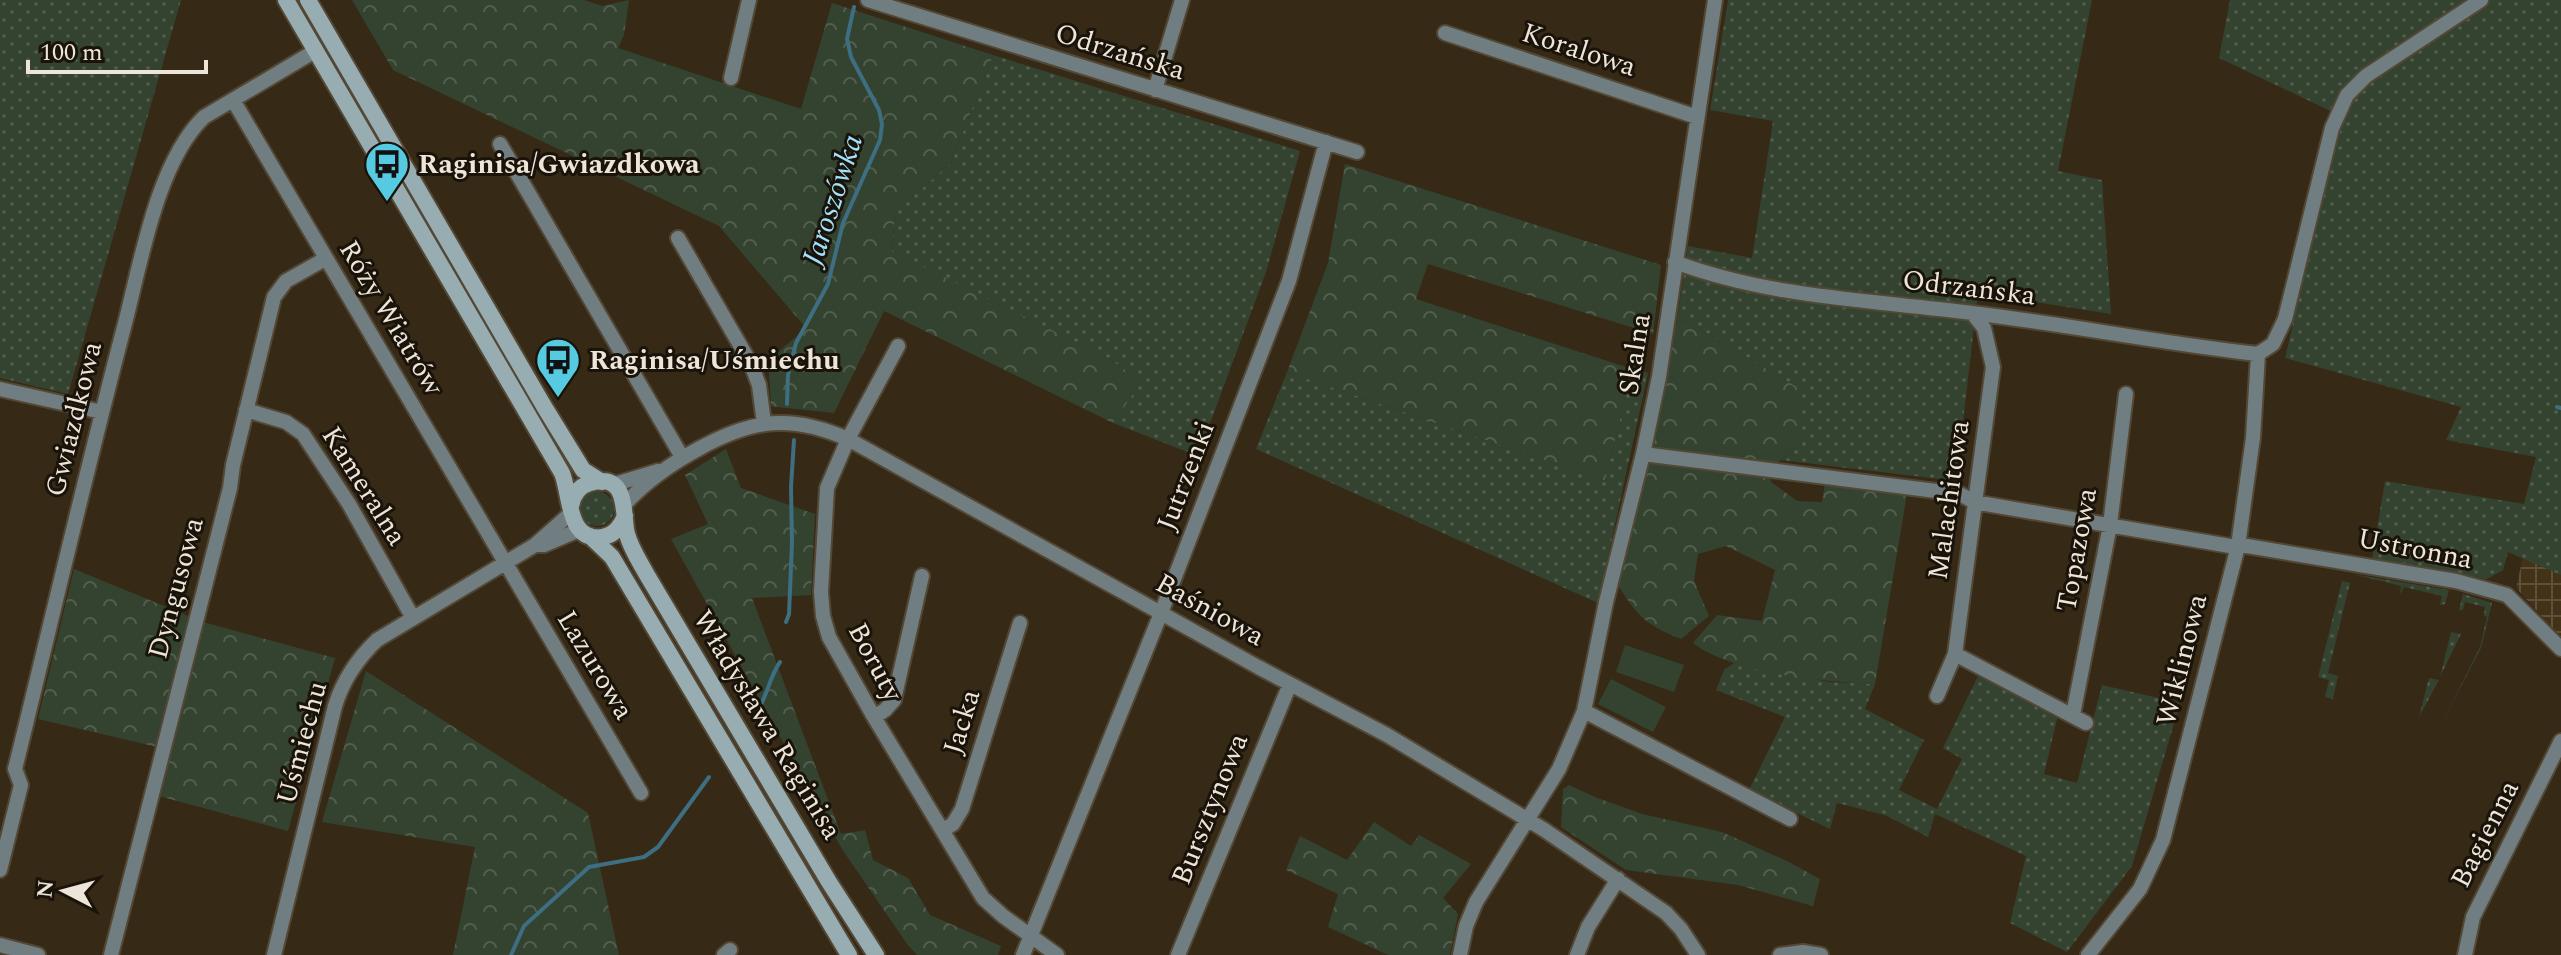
<svg xmlns="http://www.w3.org/2000/svg" width="2561" height="955" viewBox="0 0 2561 955" font-family="Spectral,serif">
  <style>
    .industrial { fill: url(#industrial-grid) }
    .grass { fill: url(#grass-dots) }
    .forest { fill: url(#forest-crowns) }
    .park { fill: #344330 }
    .lines { fill: none; stroke-linecap: round; stroke-linejoin: round }
    .stream { stroke: #3d6e82; stroke-width: 4 }
    .street-casing { stroke: #534735; stroke-width: 18 }
    .secondary-casing { stroke: #534735; stroke-width: 20 }
    .street { stroke: #717e81; stroke-width: 14 }
    .secondary { stroke: #97adb2; stroke-width: 16 }
    .labels { text-anchor: middle; dominant-baseline: central; stroke-width: 6; stroke-linejoin: round; paint-order: stroke }
    .street-label { font-size: 28px; fill: #eee5d9; stroke: #19130a }
    .poi-label { font-size: 28px; font-weight: bold; fill: #eee5d9; stroke: #19130a; text-anchor: start }
    .water-label { font-size: 30px; font-style: italic; fill: #a2e1fb; stroke: #19130a }
  </style>
  <defs>
    <pattern id="industrial-grid" width="8" height="8" patternUnits="userSpaceOnUse" patternTransform="scale(2)"><rect width="8" height="8" fill="#433218"/><path d="M0 4h8M4 0v8" fill="none" stroke="#5e5039"/></pattern>
    <pattern id="grass-dots" width="8" height="8" patternUnits="userSpaceOnUse" patternTransform="scale(2)"><rect width="8" height="8" fill="#344330"/><path d="M2 2h.1M6 6h.1" fill="none" stroke="#525e4d" stroke-width="1.8" stroke-linecap="round"/></pattern>
    <pattern id="forest-crowns" width="20" height="18" patternUnits="userSpaceOnUse" patternTransform="scale(2)"><rect width="20" height="18" fill="#344330"/><path d="M2 6a3 3 0 1 1 6 0M12 15a3 3 0 1 1 6 0" fill="none" stroke="#525e4d"/></pattern>
  </defs>
  <rect width="100%" height="100%" fill="#362916"/>
  <path class="industrial" d="M2523,557L2561,575V637L2516,588Z"/>
  <path class="grass" d="M0,0H181L68,394L0,378Z
    M1728,0H2092L2058,171L2102,180L2111,314L1978,293L1956,481L1781,460L1802,442V390L1688,322L1677,320L1688,246L1752,258L1773,121L1710,110Z
    M2230,0H2561V575L2508,552L2503,570L2487,579L2372,559L2385,481L2524,504L2536,457L2446,440L2461,407L2285,358L2341,116L2219,58Z
    M993,55L1300,151L1266,272L1198,456L1113,423L1142,381L1106,357L892,252L895,212L951,163Z
    M1632,369L1648,373L1598,603L1256,449L1287,372L1605,481Z
    M580 509a17 17 0 1 1 34 0a17 17 0 1 1-34 0Z
    M2352,574L2449,590L2445,604L2440,605L2442,596L2404,587L2400,595L2401,586Z
    M2342,581L2350,583L2328,673L2338,676L2333,699L2325,697L2329,680L2318,677Z
    M2463,594L2492,603L2481,648L2441,725L2480,647L2487,617L2484,616L2485,607L2465,602L2463,610H2459Z
    M2451,632L2461,634L2440,677Z
    M1734,663L1829,682L1875,684L1865,709L1924,740L1899,790L1937,809L1962,759L1943,748L1978,676L2058,715L2044,774L2077,783L2102,685L2180,703L2132,866L2067,952L2010,923L2026,856L1935,814L1928,837L1885,815L1837,803L1830,829L1749,790L1785,717L1716,690L1724,670Z
    M2429,678L2439,680L2419,717Z"/>
  <path class="forest" d="M352,0H584L602,6L629,0L624,35L618,48L801,109L832,3L993,55L951,163L895,212L892,251L1106,357L1142,381L1113,423L884,311L834,413L768,406L771,401L768,361L806,328L719,226L393,70Z
    M1345,164L1661,265L1653,334L1428,264L1416,299L1632,369L1605,481L1287,372L1328,263Z
    M1677,320L1688,322L1802,390V442L1769,470L1771,482L1797,501L1822,502L1825,483L1907,494L1875,684C1826,682 1731,673 1693,643L1717,615L1762,621L1775,570L1726,546L1698,554L1694,581L1709,616L1681,639C1646,625 1637,616 1618,585L1654,441Z
    M726,449L741,488L815,514L811,595L752,598L841,834L865,830L873,860L908,878L930,915L1001,946L998,955H917L907,944L842,849L671,539L708,524L685,475Z
    M74,569L203,622L335,658L288,831L159,796L170,750L38,719Z
    M366,671L588,813L619,955H453L475,847L322,822Z
    M1569,785L1595,797L1642,814L1722,832L1789,862L1820,879L1813,906L1738,885L1626,870L1561,827L1563,789Z
    M1374,822L1411,846L1419,835L1471,864L1443,898L1458,914L1450,955H1388L1328,927L1338,894L1286,870L1300,836L1347,860Z"/>
  <path class="park" d="M1625,645L1684,665L1674,692L1616,672Z
    M1611,679L1666,707L1653,732L1598,704Z"/>
  <g class="lines">
    <path class="stream" d="M787,404L788,375L796,343L828,284L843,223L880,140L882,124L879,110L851,57L847,39L854,7
      M2557,407L2561,408
      M786,622L789,614L792,543L791,487L794,440
      M756,714C767,697 769,678 780,662
      M511,955L524,926L589,867L644,857L658,847L709,777"/>
    <g class="street-casing">
      <path id="street" d="M868,0L1357,152
        M1445,33L1697,117
        M731,78L749,0
        M1155,90L1182,0
        M233,100L641,793
        M500,144L682,457
        M678,238L751,364L759,385L764,423
        M1675,262C1760,294 1850,299 1938,309C2045,320 2151,342 2258,354
        M898,346L848,439L827,488L821,592L823,616L829,637L874,717L983,898L1003,916L1057,955
        M2258,354L2273,344L2285,319L2332,128L2347,95L2366,76L2481,0
        M0,389L102,412
        M246,410L286,422L303,434L349,504L413,618
        M1643,454L1960,494L1974,502L2230,546H2247L2456,581L2507,595L2561,649
        M612,485L658,471
        M625,504C647,480 672,463 700,448C753,419 791,414 848,439L1258,667L1387,735L1543,829L1666,913L1681,929L1698,955
        M535,545H544L579,530
        M1955,654L2086,723
        M1937,696L1955,654L1993,367L1984,328L1972,313
        M1584,711L1790,819
        M2073,715L2110,525L2126,394
        M874,717L885,710L894,700L922,576
        M943,830L953,824L962,809L1020,623
        M0,870L21,785L15,769C51,623 85,476 123,331C140,268 156,163 204,117L315,51
        M0,945L38,955
        M111,955L230,488L233,465L274,297L286,281L325,259
        M274,955L335,706C343,680 357,659 377,640L535,545L571,513
        M724,955L730,950
        M1023,955L1161,613L1289,281L1326,142
        M1178,955L1290,684
        M1460,955L1466,926L1476,902L1559,769L1584,711L1606,602L1643,454L1659,377L1715,0
        M1577,955L1588,927L1618,879
        M1780,955L1803,952L1821,955
        M2088,955L2140,889L2163,840L2238,546L2253,438L2258,354
        M2465,955L2473,917L2561,741"/>
    </g>
    <g class="secondary-casing">
      <path id="secondary" d="M286,0L562,473C571,495 567,543 603,537C615,535 621,526 625,516
        M308,0L545,408L583,470L602,482
        M571,506C573,495 579,486 590,483C630,471 622,516 627,534C631,549 640,562 647,575L829,882L876,955
        M590,536L612,557L849,955"/>
    </g>
    <use href="#street" class="street"/>
    <use href="#secondary" class="secondary"/>
  </g>
  <defs>
    <g id="bus-pin" transform="scale(2.3)"><path d="M0 17L-7.5 6A9.5 9.5 0 1 1 7.5 6Z" fill="#55cae0" stroke="#19130a"/><path d="M-5-6H5V4H4V6H2V4H-2V6H-4V4H-5ZM-3.5-4V0h7V-4ZM-3.5 1.2v1.5H-2V1.2ZM2 1.2v1.5H3.5V1.2Z" fill="#111"/></g>
  </defs>
  <g fill-rule="evenodd">
    <use href="#bus-pin" x="387" y="164"/>
    <use href="#bus-pin" x="558" y="360"/>
  </g>
  <g class="labels">
    <g class="street-label">
      <text transform="translate(1579 50) rotate(18)">Koralowa</text>
      <text transform="translate(1120 52) rotate(17)">Odrzańska</text>
      <text transform="translate(1969 288) rotate(7)">Odrzańska</text>
      <text transform="translate(391 318) rotate(59)">Róży Wiatrów</text>
      <text transform="translate(1635 354) rotate(-81)">Skalna</text>
      <text transform="translate(74 419) rotate(-76)">Gwiazdkowa</text>
      <text transform="translate(1186 476) rotate(-69)">Jutrzenki</text>
      <text transform="translate(364 486) rotate(58)">Kameralna</text>
      <text transform="translate(1949 500) rotate(-82)">Malachitowa</text>
      <text transform="translate(2415 549) rotate(11)">Ustronna</text>
      <text transform="translate(2077 550) rotate(-80)">Topazowa</text>
      <text transform="translate(176 588) rotate(-75)">Dyngusowa</text>
      <text transform="translate(1210 610) rotate(29)">Baśniowa</text>
      <text transform="translate(2182 660) rotate(-76)">Wiklinowa</text>
      <text transform="translate(875 662) rotate(62)">Boruty</text>
      <text transform="translate(595 665) rotate(59)">Lazurowa</text>
      <text transform="translate(962 722) rotate(-73)">Jacka</text>
      <text transform="translate(767 725) rotate(59)">Władysława Raginisa</text>
      <text transform="translate(302 743) rotate(-75)">Uśmiechu</text>
      <text transform="translate(1210 809) rotate(-68)">Bursztynowa</text>
      <text transform="translate(2485 834) rotate(-63)">Bagienna</text>
    </g>
    <g class="poi-label">
      <text x="418" y="164">Raginisa/Gwiazdkowa</text>
      <text x="589" y="360">Raginisa/Uśmiechu</text>
    </g>
    <g class="water-label">
      <text transform="translate(833 200) rotate(-72)">Jaroszówka</text>
    </g>
  </g>
  <g transform="translate(64 891) rotate(276)" stroke="#19130a" stroke-width="6" paint-order="stroke">
  <path d="M0-6L14 30L0 20L-14 30Z" fill="#eee5d9"/>
  <text y="-12" font-size="22" font-weight="bold" text-anchor="middle" fill="#eee5d9">N</text>
  </g>
  <path d="M28 60v12h178v-12" fill="none" stroke="#eee5d9" stroke-width="4"/>
  <text x="40" y="60" font-size="24" fill="#eee5d9" stroke="#19130a" stroke-width="6" paint-order="stroke">100 m</text>
</svg>
